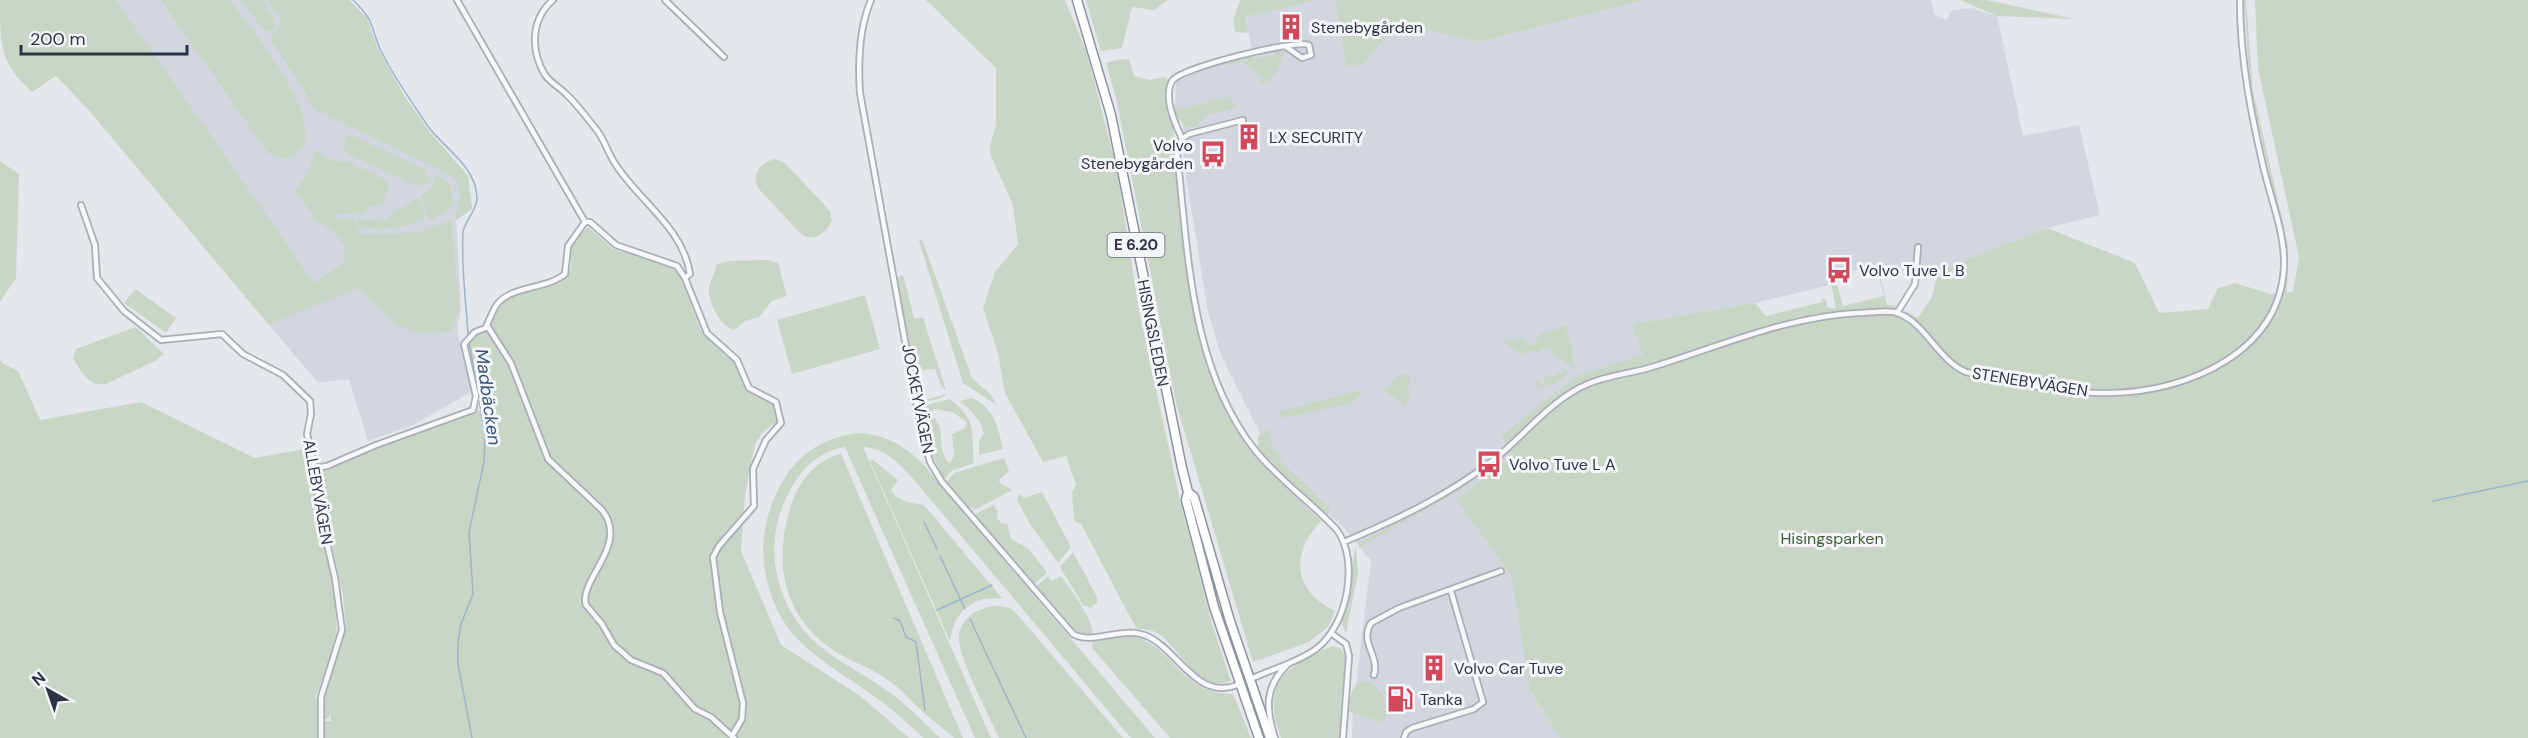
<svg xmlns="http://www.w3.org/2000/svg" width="2528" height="738" viewBox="0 0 2528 738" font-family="'DM Sans',sans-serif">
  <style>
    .built { fill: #d2d6de }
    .green { fill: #c9d6c5; fill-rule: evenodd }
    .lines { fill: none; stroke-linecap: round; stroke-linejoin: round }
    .stream { stroke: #9fb4cc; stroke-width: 1.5 }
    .street-casing { stroke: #a9aeb7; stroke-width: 8 }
    .highway-casing { stroke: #8b94a3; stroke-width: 11 }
    .street { stroke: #f7f8fa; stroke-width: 4.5 }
    .highway { stroke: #fff; stroke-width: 8 }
    .labels { text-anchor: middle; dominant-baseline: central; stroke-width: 6; stroke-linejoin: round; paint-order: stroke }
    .shield { fill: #f4f6f9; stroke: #676e7b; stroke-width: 1.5 }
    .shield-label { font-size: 15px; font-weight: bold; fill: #2b3445 }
    .poi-label { font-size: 16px; fill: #2b3445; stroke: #f4f6f9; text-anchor: start }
    .street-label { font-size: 16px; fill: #2b3445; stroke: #f4f6f9 }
    .park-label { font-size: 16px; fill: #3f6138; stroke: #f4f6f9 }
    .water-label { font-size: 18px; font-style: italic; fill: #34527a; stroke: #f4f6f9 }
  </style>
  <rect width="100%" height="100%" fill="#e4e7ec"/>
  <path class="built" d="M0,0H349L367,18L378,49L405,97L428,130L468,176L472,209L456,220L461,307L457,331L471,392L413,425L368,441L349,379L318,383L88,109L56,76Z
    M1318,0H1335L1346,66L1363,65L1390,32L1425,29L1479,42L1645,0H1931L1934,14L1946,20L1952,10L1972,8L1997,16L2023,136L2079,125L2100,215L2047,228L1938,271L1888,270L1878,265L1829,277L1830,285L1755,303L1632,324L1644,355L1578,375L1545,498L1530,690L1560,738H1352L1353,710L1371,561L1346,530L1275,463L1221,355L1208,312L1184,164L1183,123L1175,111L1176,72L1252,50L1245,17Z"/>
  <path class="green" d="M0,0H116L314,283L344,262V246L336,232L318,223L296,191L308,172L316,149L324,156L338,162L346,161L389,181L383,203L370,206L364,212L335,214V219H355L359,234H395L418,231L419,233L448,220L451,222L459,307C458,318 452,321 450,332L418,333L396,324L359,288L268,324L88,109L56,76L32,92C0,62 0,47 0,0Z
    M161,0H230C247,24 350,145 284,158L268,153Z
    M242,0H262L274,19L275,27L271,31L263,30Z
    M267,0H349L367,18L378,49L405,97L428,130L468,176L472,209L456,220C454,199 471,195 448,173L313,109L305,91L270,39L281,24L280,18Z
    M926,0H1065L1087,53L1117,170L1139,311L1180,500L1212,624L1231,681C1198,694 1181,649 1159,634C1152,629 1144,630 1136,628L1081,524L1074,521L1072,492L1076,485L1066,456L1043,462L1005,393L998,353L983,308L995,272L1018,244L1013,205L991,156L990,145L996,126V68Z
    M1086,0H1168L1154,10L1132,7L1122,48L1101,51Z
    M1240,0H1318L1245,17L1248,33L1235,32L1233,20Z
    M1335,0H1645L1479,42L1425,29L1390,32L1363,65L1346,66Z
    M1960,0H1987L2074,19L1997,16Z
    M2244,0H2246L2253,91L2288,245L2287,292H2293L2299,257L2258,68L2255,0H2528V738H1560L1530,690L1512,576L1457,500L1514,455L1512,452L1472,481L1510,450L1501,436L1578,375L1643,355L1632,324L1755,303L1766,316L1822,302V298L1826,300L1827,307L1836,309L1830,278L1835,277L1843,306L1884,296L1878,270L1874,271L1875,268L1879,271L1887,305L1896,306L1918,318L1932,297L1938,271L2047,228L2135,263L2159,313L2208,309L2218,288L2235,283L2271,294L2284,293L2286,247L2250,89Z
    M1283,49L1285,51L1274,77L1268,82L1260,83L1262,78L1245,62L1216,67L1254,56L1255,59L1274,55V51Z
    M1121,59L1129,60L1134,76L1149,80L1166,77L1168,81C1163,104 1178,126 1173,149C1184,251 1187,364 1251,450C1270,476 1298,497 1321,521C1290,554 1293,590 1335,611L1328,627L1309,642L1253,662L1176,403L1117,102L1106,63Z
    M1228,97L1235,104L1234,108L1206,116L1194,127H1185L1175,114L1174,104L1178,110Z
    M348,134L425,169L429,181L418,187L348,154L343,146Z
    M775,159L785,163L830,211L832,221C825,234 814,243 801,234L758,188C751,174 761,162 775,159Z
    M0,161L19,174L16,278L0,302Z
    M436,175L450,184L453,200L447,212L429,221L421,196L432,188Z
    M419,198L425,218L416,221V224L383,229L358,227V220C369,218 376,222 388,220L394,211Z
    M588,227L613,249L672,267L680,276L701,331L734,360L746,389L774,404L779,420L762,433L755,444L745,494L741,551L781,645L859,695L909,738H0V358L2,363L18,371L40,420L141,402L255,458L304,449L309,451L318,516L334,582L337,641L315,698H319V721H331L330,712L329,718L324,719L326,686L346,628L343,595L325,513L321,471L391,441L496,405L481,400L468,340L489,329L501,303L509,296L559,282L568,275L571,268L570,246Z
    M922,239L972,378L991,395L997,405L963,383L919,241Z
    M768,260L778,263L787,296L772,301L759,317L745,321L734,330C720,327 707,300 709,287C711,279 715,272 717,264L730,261Z
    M903,275L914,318H923L946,390L942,387L935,369L921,370L917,375L921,396L925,400L947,394C941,400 924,404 918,397L896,277Z
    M135,289L176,318L166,333L124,303Z
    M865,295L880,349L792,374L777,320Z
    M1566,326L1569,327L1566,332L1571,341L1573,368C1568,376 1549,389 1540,388L1532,378L1545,386L1544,376H1555L1558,372L1562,374L1564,370L1569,373L1572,367L1553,354L1555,351L1549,347L1546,351L1542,348L1539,352L1528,351L1525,355L1503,342L1513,339L1519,342L1521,339L1534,346L1540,334Z
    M136,327L164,354L155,361L106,384C88,387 81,371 73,358L76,349Z
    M1407,372L1412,383L1408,387L1410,397L1404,405L1386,392L1385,387L1391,385L1398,374L1406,375Z
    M1361,390L1365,392L1361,393L1354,402L1286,418L1279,414V411Z
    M972,398C994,408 998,426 1003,449L979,455V442L984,433C980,418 971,411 960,401Z
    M950,399C978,422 971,431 974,463L951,471L944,480L932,454L923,406ZM933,409L952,412L967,422L965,428L952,434L954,455L950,463C939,455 943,438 939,426C937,419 931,417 933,409Z
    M1269,429L1273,451L1277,450L1281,458L1280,461L1327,505L1330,509L1328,515L1282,475L1258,448V436Z
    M857,433C884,434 904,445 923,464L1155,738H1131L915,481C901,465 886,448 863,447L991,738H975L845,447C814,452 796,475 784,503C762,553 779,613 821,647C842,664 867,676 889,692C908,706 924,722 940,738H923C907,722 890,707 871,694C822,659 779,641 766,576C760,548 764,518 777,492C793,458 819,438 857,433Z
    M841,454L963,738H954C942,727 930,719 919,708C908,698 898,686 885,678C868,666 849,661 833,650C784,617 774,565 789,512C796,485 813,461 841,454Z
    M1004,458L1009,471L999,480L1000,483L1012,490L976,509L965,506L946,483L954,473Z
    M873,460L898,480L891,490L895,496L907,502L924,505L1002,598C997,599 990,598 983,599C962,605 953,620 950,641L870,461Z
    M1467,483L1469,485L1359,548V543L1435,503Z
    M1042,492L1071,547L1058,563L1030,524L1017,500L1019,494L1024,498Z
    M994,505L998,512L997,518L1001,523L1007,524L1011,539L1029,549L1047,573L1035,583H1030L975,517L977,513Z
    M1356,546L1358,573L1346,633L1341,622Z
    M1073,552L1096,595L1098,602L1091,608L1083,605L1060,567Z
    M1048,576L1051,581L1061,576C1069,587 1096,623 1092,635L1074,634L1035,588Z
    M997,606L1011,608L1016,613L1123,738H999C989,715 960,662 959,639C959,618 978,607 997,606Z
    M1131,635C1178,649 1178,693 1233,694L1251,738H1170L1093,649L1092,643L1098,639Z
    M1332,646L1340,648L1345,656L1340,738H1281C1261,683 1283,668 1332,646Z
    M1365,681C1381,685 1393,708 1382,722L1349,712C1350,698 1349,686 1365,681Z"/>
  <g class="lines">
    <path class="stream" d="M353,0C376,22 370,27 381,51C394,77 411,101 427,125C444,149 477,166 477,199C476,212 464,221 463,233C461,266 466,301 468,334
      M469,342L485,435L484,462L469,532L473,594L461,624L458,644V664L472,738
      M2433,501L2528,481
      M924,522L937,549
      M940,556L965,609
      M937,610L992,585
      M894,618L900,621L906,637L916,642L925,710
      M970,619L1026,738"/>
    <g class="street-casing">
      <path id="street" d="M457,0L585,222
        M553,0C531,19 530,50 545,75C551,83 559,87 566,94C577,104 586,117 596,129C605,140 608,154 616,165C640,202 683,228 690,274L685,278
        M665,0L724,57
        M871,0C859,28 858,63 860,93L921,429L930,462L942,482L1073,634C1094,646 1124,624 1149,637C1181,653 1198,704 1242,683
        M1243,120L1189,134L1182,139L1177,152C1188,251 1190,368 1255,450C1279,480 1311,502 1337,530C1360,562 1347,626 1316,649C1297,663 1271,669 1249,680
        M1182,139C1175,123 1163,98 1172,81C1179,68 1296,39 1309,45L1311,55L1302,58L1285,46
        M81,205L95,245L97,278L124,311L161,340L222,334L243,354L283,375L310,401L311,414L307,434L315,468L320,513L335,578L342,630L321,697V738
        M1897,313L1915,284L1918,247
        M486,327C490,319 493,308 499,302C516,285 547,289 565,274L568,246L585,222H590L616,245L677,266L685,278L707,333L737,360L749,388L776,402L781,423L766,440L753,469L754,506L719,546L713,557L720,612L743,703L742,719L732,736
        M315,468L327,466L376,445L473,410L476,396L464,344L475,332L488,327L511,363L548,459L602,510C630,545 578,580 586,605L602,624L614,645L631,660L663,673L695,709L711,717L734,738
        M1344,542C1396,520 1447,496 1491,462C1520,440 1543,409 1574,391C1598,376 1626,375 1652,367C1721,346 1785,317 1858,313C1869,313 1883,310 1894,312C1925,320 1936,359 1966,372C2008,382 2067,394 2110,393C2188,392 2286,351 2284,259C2283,229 2271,199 2264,170C2251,114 2240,59 2240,0
        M1331,633L1346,644L1349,656L1343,738
        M1374,675C1380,656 1359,642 1371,623L1399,608L1501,571
        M1275,738C1266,710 1264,687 1287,665
        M1404,738L1406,732L1412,728L1474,709L1483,702L1451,591"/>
    </g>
    <g class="highway-casing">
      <path id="highway" d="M1077,0L1111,115L1182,468L1188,492L1194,497L1230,621L1270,738
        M1188,492L1186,500L1214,607L1259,738"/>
    </g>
    <use href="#street" class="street"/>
    <use href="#highway" class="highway"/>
  </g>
  <defs>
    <g id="building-bare" transform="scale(2.07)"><path d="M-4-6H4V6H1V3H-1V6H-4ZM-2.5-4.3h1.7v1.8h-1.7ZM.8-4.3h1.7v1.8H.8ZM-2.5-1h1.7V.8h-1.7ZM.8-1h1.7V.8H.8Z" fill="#d1495b" stroke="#f4f6f9" stroke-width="2.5" paint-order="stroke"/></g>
    <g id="bus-bare" transform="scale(2.07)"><path d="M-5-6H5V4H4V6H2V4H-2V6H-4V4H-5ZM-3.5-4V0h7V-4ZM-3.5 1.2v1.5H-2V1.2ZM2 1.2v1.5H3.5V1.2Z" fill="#d1495b" stroke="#f4f6f9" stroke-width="2.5" paint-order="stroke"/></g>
    <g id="fuel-bare" transform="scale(2.07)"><path d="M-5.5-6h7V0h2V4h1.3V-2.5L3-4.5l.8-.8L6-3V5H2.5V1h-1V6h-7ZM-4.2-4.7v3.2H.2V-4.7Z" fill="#d1495b" stroke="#f4f6f9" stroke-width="2.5" paint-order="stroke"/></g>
  </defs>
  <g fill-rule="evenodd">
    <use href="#building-bare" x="1291" y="27"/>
    <use href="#building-bare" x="1249" y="137"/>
    <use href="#bus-bare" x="1213" y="154"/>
    <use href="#bus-bare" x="1839" y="270"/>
    <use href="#bus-bare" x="1489" y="464"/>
    <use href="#building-bare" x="1434" y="668"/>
    <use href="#fuel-bare" x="1400" y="699"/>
  </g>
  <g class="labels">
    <rect class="shield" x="1107.5" y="233" width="57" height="24" rx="4.5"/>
    <g class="shield-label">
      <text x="1136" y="245">E 6.20</text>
    </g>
    <g class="poi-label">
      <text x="1311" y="27">Stenebygården</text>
      <text x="1269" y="137">LX SECURITY</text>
      <text x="1193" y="145" text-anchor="end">Volvo<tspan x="1193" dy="18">Stenebygården</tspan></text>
      <text x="1859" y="270">Volvo Tuve L B</text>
      <text x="1509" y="464">Volvo Tuve L A</text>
      <text x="1454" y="668">Volvo Car Tuve</text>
      <text x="1420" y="699">Tanka</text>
    </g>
    <g class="street-label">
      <text transform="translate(1153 333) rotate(79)">HISINGSLEDEN</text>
      <text transform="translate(2030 382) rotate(9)">STENEBYVÄGEN</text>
      <text transform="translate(918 399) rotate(79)">JOCKEYVÄGEN</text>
      <text transform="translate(318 492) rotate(80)">ALLEBYVÄGEN</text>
    </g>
    <g class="park-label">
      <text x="1832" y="538">Hisingsparken</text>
    </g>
    <g class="water-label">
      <text transform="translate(488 397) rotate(82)">Madbäcken</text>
    </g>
  </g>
  <g transform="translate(48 690) rotate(320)" stroke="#f4f6f9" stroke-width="4.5" paint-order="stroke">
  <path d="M0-4.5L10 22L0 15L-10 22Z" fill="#2b3445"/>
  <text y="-9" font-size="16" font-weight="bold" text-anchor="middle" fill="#2b3445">N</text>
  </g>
  <path d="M21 45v9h166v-9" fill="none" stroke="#2b3445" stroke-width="3"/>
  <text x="30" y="45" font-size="18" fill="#2b3445" stroke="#f4f6f9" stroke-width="4.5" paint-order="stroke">200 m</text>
</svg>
